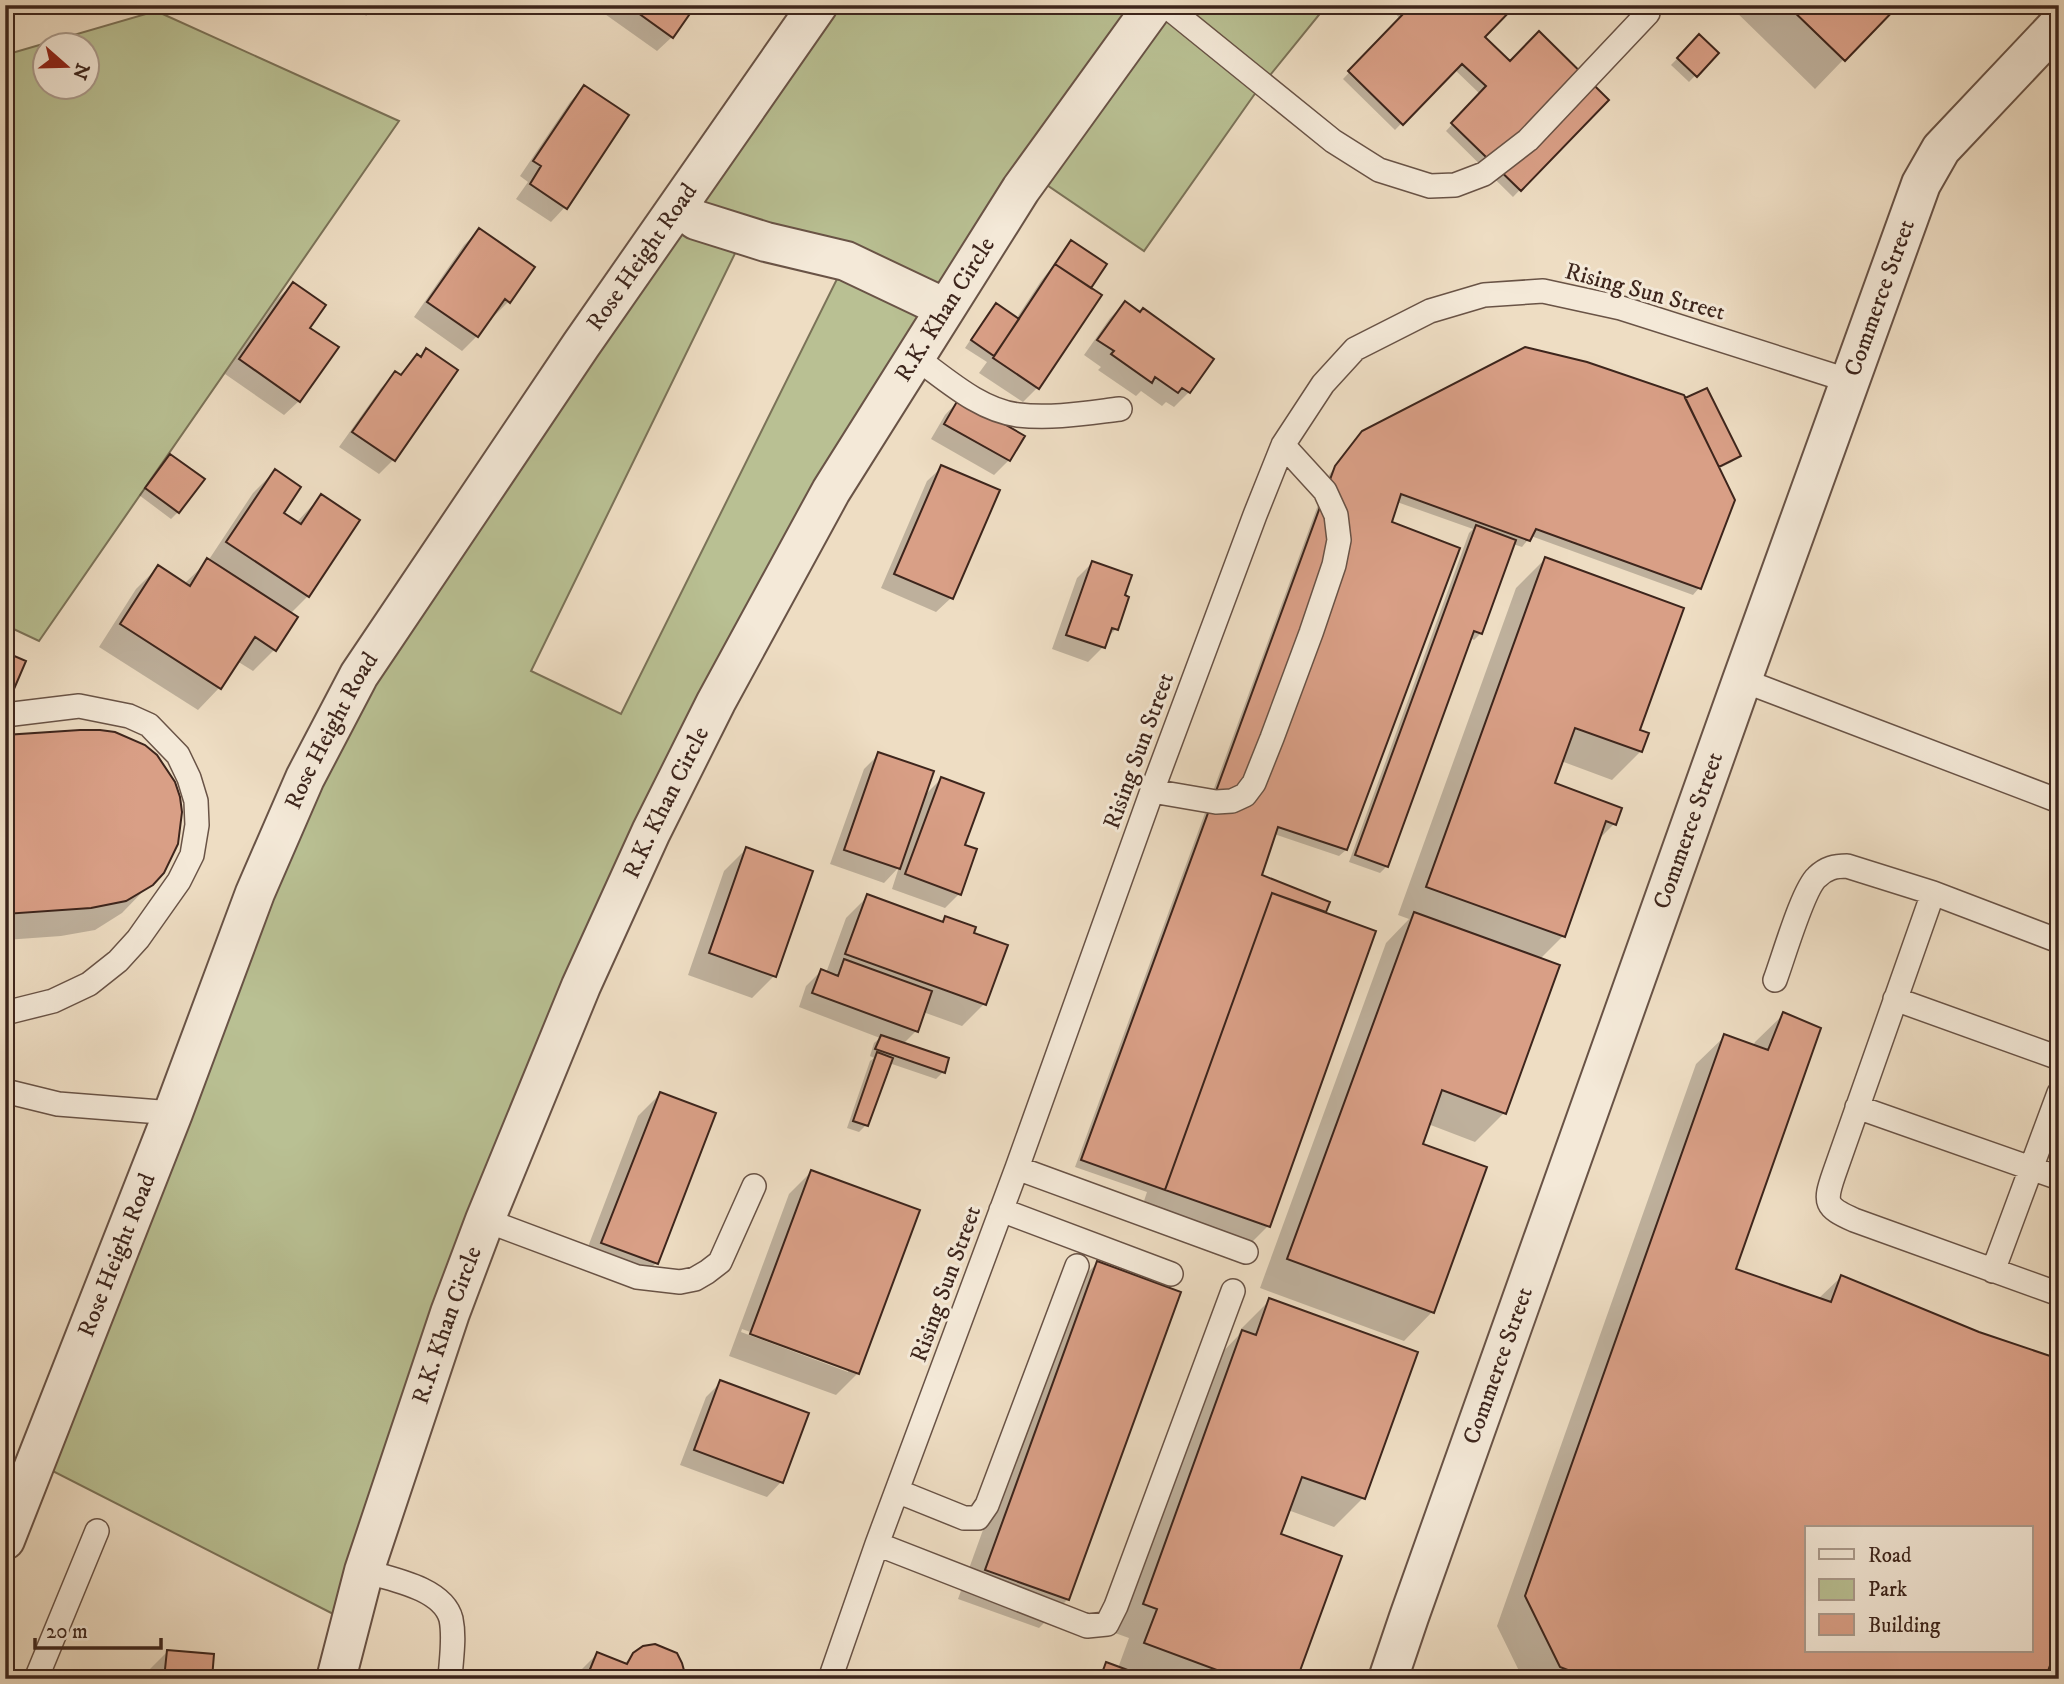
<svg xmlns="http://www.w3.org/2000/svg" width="2064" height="1684" viewBox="0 0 2064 1684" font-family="'IM FELL DW Pica',serif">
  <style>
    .green { fill: #b9c093; stroke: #7b7258; stroke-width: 2; fill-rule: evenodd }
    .shadow { fill: #0003; fill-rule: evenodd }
    .building { fill: #d99f86; stroke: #3d251c; stroke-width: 2; fill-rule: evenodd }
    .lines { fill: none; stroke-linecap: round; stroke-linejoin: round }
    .lane-casing { stroke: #695346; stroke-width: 26 }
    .street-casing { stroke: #695346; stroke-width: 42 }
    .lane { stroke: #f4e9d8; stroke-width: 23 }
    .street { stroke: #f4e9d8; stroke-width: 38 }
    .labels { text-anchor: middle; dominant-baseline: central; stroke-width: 6; stroke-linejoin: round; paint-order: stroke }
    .street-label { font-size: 24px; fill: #3d251c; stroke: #f4e9d8 }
  </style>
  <rect width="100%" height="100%" fill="#eeddc3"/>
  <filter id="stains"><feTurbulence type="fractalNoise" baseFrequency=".00286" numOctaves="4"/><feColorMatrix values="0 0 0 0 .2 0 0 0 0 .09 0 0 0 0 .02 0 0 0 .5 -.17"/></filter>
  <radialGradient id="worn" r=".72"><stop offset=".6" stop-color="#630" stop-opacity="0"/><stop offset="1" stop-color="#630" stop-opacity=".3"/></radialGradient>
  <path class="green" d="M817,5H1327L1254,95L1144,251L1035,177L650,840L349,1622L33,1461L302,776ZM744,235L846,261L621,714L531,671Z
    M156,11L399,121L39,641L5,625V55ZM46,46H88V88H46Z"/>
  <path class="shadow" d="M357,5H379L366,16Z
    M596,5H694L672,37L657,51L595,7Z
    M1402,5L1483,37L1510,64L1607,100L1513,197L1446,131L1480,94L1454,69L1395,130L1343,79L1400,19L1395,13Z
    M1729,5H1896L1815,89Z
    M1699,36L1717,53L1689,82L1671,65Z
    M584,87L565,207L551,222L516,199L528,182L520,176L570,102Z
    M479,230L509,301L494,316L492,314L477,336L462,351L414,317L464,245Z
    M1072,242L1089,289L1037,388L1023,402L979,373L987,362L965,348L989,312L996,305L1016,319L1041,281Z
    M293,284L308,328L299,401L284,415L225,374L278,298Z
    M1125,303L1211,359L1189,392L1174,407L1166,402L1162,406L1141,391L1136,396L1098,370L1101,367L1084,355L1110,318Z
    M426,350L456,371L393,460L379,474L339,447L381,388L396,373L399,375L417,356L419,358Z
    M959,400L1009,460L994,475L931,439L945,415Z
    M1355,440L1739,455L1732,462L1718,469L1699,588L1693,595L1531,536L1522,547L1513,544L1481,633L1474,640L1470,638L1387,866L1380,873L1349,862L1469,533L1473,529L1397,502L1390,524L1346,850L1339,856L1274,834L1260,876L1327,903L1323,913L1268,1226L1239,1255L1138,1219L1147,1192L1075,1167L1329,475Z
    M170,456L178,512L171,519L139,495Z
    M942,467L951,598L936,612L881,588L927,481Z
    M275,471L282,514L296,523L321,496L308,596L290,614L274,650L253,671L237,661L219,688L198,710L99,647L136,589L158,567L184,584L208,561L253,493Z
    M1545,559L1638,731L1641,751L1612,780L1561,761L1552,784L1614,824L1597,841L1563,936L1539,960L1504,1113L1475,1142L1428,1124L1420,1145L1432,1312L1404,1341L1260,1288L1386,943L1409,919L1398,915L1516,588Z
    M1092,563L1122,596L1116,629L1106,639L1103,647L1088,662L1052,649L1077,578Z
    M5,736L151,883L122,913L95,930L61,936L5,940Z
    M879,754L924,796L941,779L963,846L959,894L945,908L892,889L899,867L884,883L830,864L864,769Z
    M746,849L774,976L752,998L688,975L724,871Z
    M868,896L940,923L945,918L972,934L1005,947L984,1004L962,1026L923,1012L916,1031L903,1044L943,1072L936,1079L889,1063L866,1125L859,1132L847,1128L870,1061L874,1058L870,1056L874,1043L880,1038L799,1007L806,986L821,971L826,973L846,918Z
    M1784,1014L1734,1270L1818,1299L1841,1277L1979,1334L2059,1361L2043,1679H1523L1497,1626L1696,1064L1725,1036L1753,1046L1755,1042ZM1807,1528H2031V1651H1807Z
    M660,1094L713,1114L656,1263L634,1285L581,1265L638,1116Z
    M811,1172L858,1373L836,1395L729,1356L789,1194ZM742,1329L848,1368V1372L741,1332Z
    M1097,1263L1068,1599L1039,1628L958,1599L1069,1292Z
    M1270,1300L1363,1498L1334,1527L1288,1510L1279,1535L1295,1679H1092L1107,1664L1118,1668L1129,1638L1115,1633L1214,1361L1238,1336L1241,1329Z
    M721,1382L807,1414L781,1482L767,1497L680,1465L706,1397Z
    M167,1652L211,1679H140Z
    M597,1654L623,1665L634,1654L682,1679H572Z"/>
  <path class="building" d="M627,5H696L673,38Z
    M1400,5H1516L1485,37L1510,61L1539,31L1609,100L1521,191L1451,123L1486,86L1462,64L1403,125L1348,71L1406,11Z
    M1787,5H1899L1845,61Z
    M1699,34L1719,53L1697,77L1677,58Z
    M584,85L629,115L567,209L530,184L541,166L533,161Z
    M479,228L535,267L510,303L505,299L478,337L427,302Z
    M1071,240L1107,264L1091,288L1055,264Z
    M1055,264L1102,295L1039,389L993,358Z
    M293,282L326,305L310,328L339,347L300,402L239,359Z
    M1125,301L1140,312L1143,308L1214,359L1190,393L1182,388L1178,393L1155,377L1152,383L1111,354L1114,351L1097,340Z
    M996,303L1019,319L994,356L971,340Z
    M1525,347L1587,362L1684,395L1735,500L1701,589L1536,529L1530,541L1401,494L1392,522L1460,548L1347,850L1278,827L1262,875L1330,902L1326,912L1272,893L1165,1190L1081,1160L1335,466L1362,431Z
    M426,348L458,370L395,461L352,432L395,371L401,375L417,354L421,357Z
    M1707,388L1741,456L1719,467L1685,398Z
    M959,398L1025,436L1010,461L944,424Z
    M170,454L205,479L179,513L145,488Z
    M941,465L1000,490L953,599L894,574Z
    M275,469L301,487L284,513L301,524L321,494L360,520L309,597L226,542Z
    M1476,525L1516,540L1482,634L1474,631L1388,867L1355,855Z
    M1545,557L1684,608L1640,730L1649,733L1642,752L1575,728L1555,783L1622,808L1616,825L1606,821L1565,937L1426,887Z
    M207,558L298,617L276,651L255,637L221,689L120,624L158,565L190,586Z
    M1092,561L1132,575L1125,595L1129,597L1118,630L1112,628L1105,648L1066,635Z
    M5,652L26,661L8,703L5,702Z
    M80,730H100L115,732L145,745L157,755L175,782L180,797L182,812L178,844L164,873L153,885L126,901L91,908L5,914V735Z
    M878,752L934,771L900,869L844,850Z
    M941,777L984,793L965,845L977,849L961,895L905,874Z
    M746,847L813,871L776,977L709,953Z
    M1272,893L1376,931L1270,1227L1165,1190Z
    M867,894L943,922L945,916L976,927L974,933L1008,945L986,1005L845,954Z
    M1414,912L1560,965L1506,1114L1442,1090L1423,1144L1487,1167L1434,1313L1287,1259Z
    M844,959L932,991L918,1032L812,993L821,969L838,976Z
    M1783,1012L1821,1028L1736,1269L1831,1302L1841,1275L1979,1332L2059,1359V1641L2045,1679H1591L1560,1667L1525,1596L1724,1034L1768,1050ZM1807,1528H2031V1651H1807Z
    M881,1035L949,1058L945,1073L875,1049Z
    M877,1052L893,1058L868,1126L853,1121Z
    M660,1092L716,1113L658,1264L601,1243Z
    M811,1170L920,1210L859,1374L750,1334Z
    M1097,1261L1181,1292L1069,1600L985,1570Z
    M1269,1298L1418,1352L1365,1499L1302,1477L1281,1534L1342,1556L1297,1679H1241L1144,1643L1157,1609L1143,1604L1242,1330L1256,1335Z
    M720,1380L809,1413L783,1483L694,1450Z
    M655,1644L677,1653L682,1663L685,1674L684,1679H586L597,1652L627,1664L633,1653L643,1646Z
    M167,1650L214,1654L212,1679H164Z
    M1106,1662L1152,1679H1100Z"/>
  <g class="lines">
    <g class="lane-casing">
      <path id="lane" d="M1165,5L1333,141L1379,170L1430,186L1455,185L1484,174L1528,140L1648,13
        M915,357C946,379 979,410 1018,415C1052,419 1087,413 1120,409
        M1742,680L2059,801
        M5,715L79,706L129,716L149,725L178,755L189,778L196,801L197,825L192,855L179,881L138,939L118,961L89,984L53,1001L5,1013
        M1152,791L1216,802L1232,801L1245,795L1254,783L1272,738L1311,633L1334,565L1339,540L1336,515L1325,491L1283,445
        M1933,893L1834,1174C1824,1203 1825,1207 1854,1220L2059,1294
        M1775,980C1783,959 1803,889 1817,877C1826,868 1835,866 1847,866L1933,893L2059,941
        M1895,999L2059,1058
        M5,1091L58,1104L173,1113
        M1857,1107L2059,1178
        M1017,1168L1246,1252
        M1001,1210L1171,1274
        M485,1220L637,1277L680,1282L695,1279L707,1272L720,1262L754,1186
        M1993,1271L2059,1093
        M897,1491L964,1518H978L987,1505L1077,1266
        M877,1544L1087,1626L1107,1624L1116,1606L1233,1291
        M364,1571C391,1579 443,1588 451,1619C455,1638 451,1660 450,1679
        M36,1679L97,1531
        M830,1679L877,1544L1017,1168L1152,791L1255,515L1283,445L1323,384L1355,349L1430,311L1484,295L1543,291L1621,308L1850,381"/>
    </g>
    <g class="street-casing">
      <g id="street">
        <path d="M679,207L696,220L766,242L846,261L945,308"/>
        <path id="s1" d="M5,1540L173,1113L255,893L305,778L359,675L581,345L818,5"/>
        <path id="s2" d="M336,1679L364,1571L450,1313L485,1220L581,986L651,832L716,702L831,491L1021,189L1154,5"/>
        <path id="s3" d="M1388,1679L1409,1617L1742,680L1921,184L1941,149L2059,24"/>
      </g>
    </g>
    <use href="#lane" class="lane"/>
    <use href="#street" class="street"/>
  </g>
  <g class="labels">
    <g class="street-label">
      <text stroke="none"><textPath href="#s1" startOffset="1440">Rose Height Road</textPath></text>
      <text transform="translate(1645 292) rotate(15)">Rising Sun Street</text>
      <text stroke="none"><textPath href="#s3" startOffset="1466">Commerce Street</textPath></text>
      <text stroke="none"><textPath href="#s2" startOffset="1505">R.K. Khan Circle</textPath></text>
      <text stroke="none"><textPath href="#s1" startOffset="873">Rose Height Road</textPath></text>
      <text transform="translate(1139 751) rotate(-70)">Rising Sun Street</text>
      <text stroke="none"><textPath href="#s2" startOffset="938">R.K. Khan Circle</textPath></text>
      <text stroke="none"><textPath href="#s3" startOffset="900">Commerce Street</textPath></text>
      <text stroke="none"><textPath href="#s1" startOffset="306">Rose Height Road</textPath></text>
      <text transform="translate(946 1284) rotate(-70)">Rising Sun Street</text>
      <text stroke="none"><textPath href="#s2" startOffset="371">R.K. Khan Circle</textPath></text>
      <text stroke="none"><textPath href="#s3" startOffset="332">Commerce Street</textPath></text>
    </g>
  </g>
  <rect width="2064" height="1684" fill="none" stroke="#eeddc3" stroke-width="28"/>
  <rect x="7" y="7" width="2050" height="1670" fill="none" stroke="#3d251c" stroke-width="3.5"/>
  <rect x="14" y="14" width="2036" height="1656" fill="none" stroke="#3d251c" stroke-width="2"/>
  <rect x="1805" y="1526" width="228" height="126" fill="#f4e9d8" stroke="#ab9b8d" stroke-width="2"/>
  <rect x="1819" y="1549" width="35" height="10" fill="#f4e9d8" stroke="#ab9b8d" stroke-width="2"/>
  <text x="1868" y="1562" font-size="21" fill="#3d251c">Road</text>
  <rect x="1819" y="1579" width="35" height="21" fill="#b9c093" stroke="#ab9b8d" stroke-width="2"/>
  <text x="1868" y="1596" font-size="21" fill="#3d251c">Park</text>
  <rect x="1819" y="1614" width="35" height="21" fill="#d99f86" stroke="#ab9b8d" stroke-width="2"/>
  <text x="1868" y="1632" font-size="21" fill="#3d251c">Building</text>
  <g transform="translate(66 66) rotate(110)"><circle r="33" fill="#f4e9d8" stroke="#ab9b8d" stroke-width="2"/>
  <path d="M0-5L12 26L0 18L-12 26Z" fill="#8f2418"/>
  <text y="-10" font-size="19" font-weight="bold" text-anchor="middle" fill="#3d251c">N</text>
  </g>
  <path d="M35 1638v10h126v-10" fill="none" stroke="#3d251c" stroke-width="3.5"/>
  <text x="46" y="1638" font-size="21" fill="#3d251c" stroke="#f4e9d8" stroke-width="5" paint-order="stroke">20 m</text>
  <rect width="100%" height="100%" filter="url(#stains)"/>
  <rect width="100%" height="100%" fill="url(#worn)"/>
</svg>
